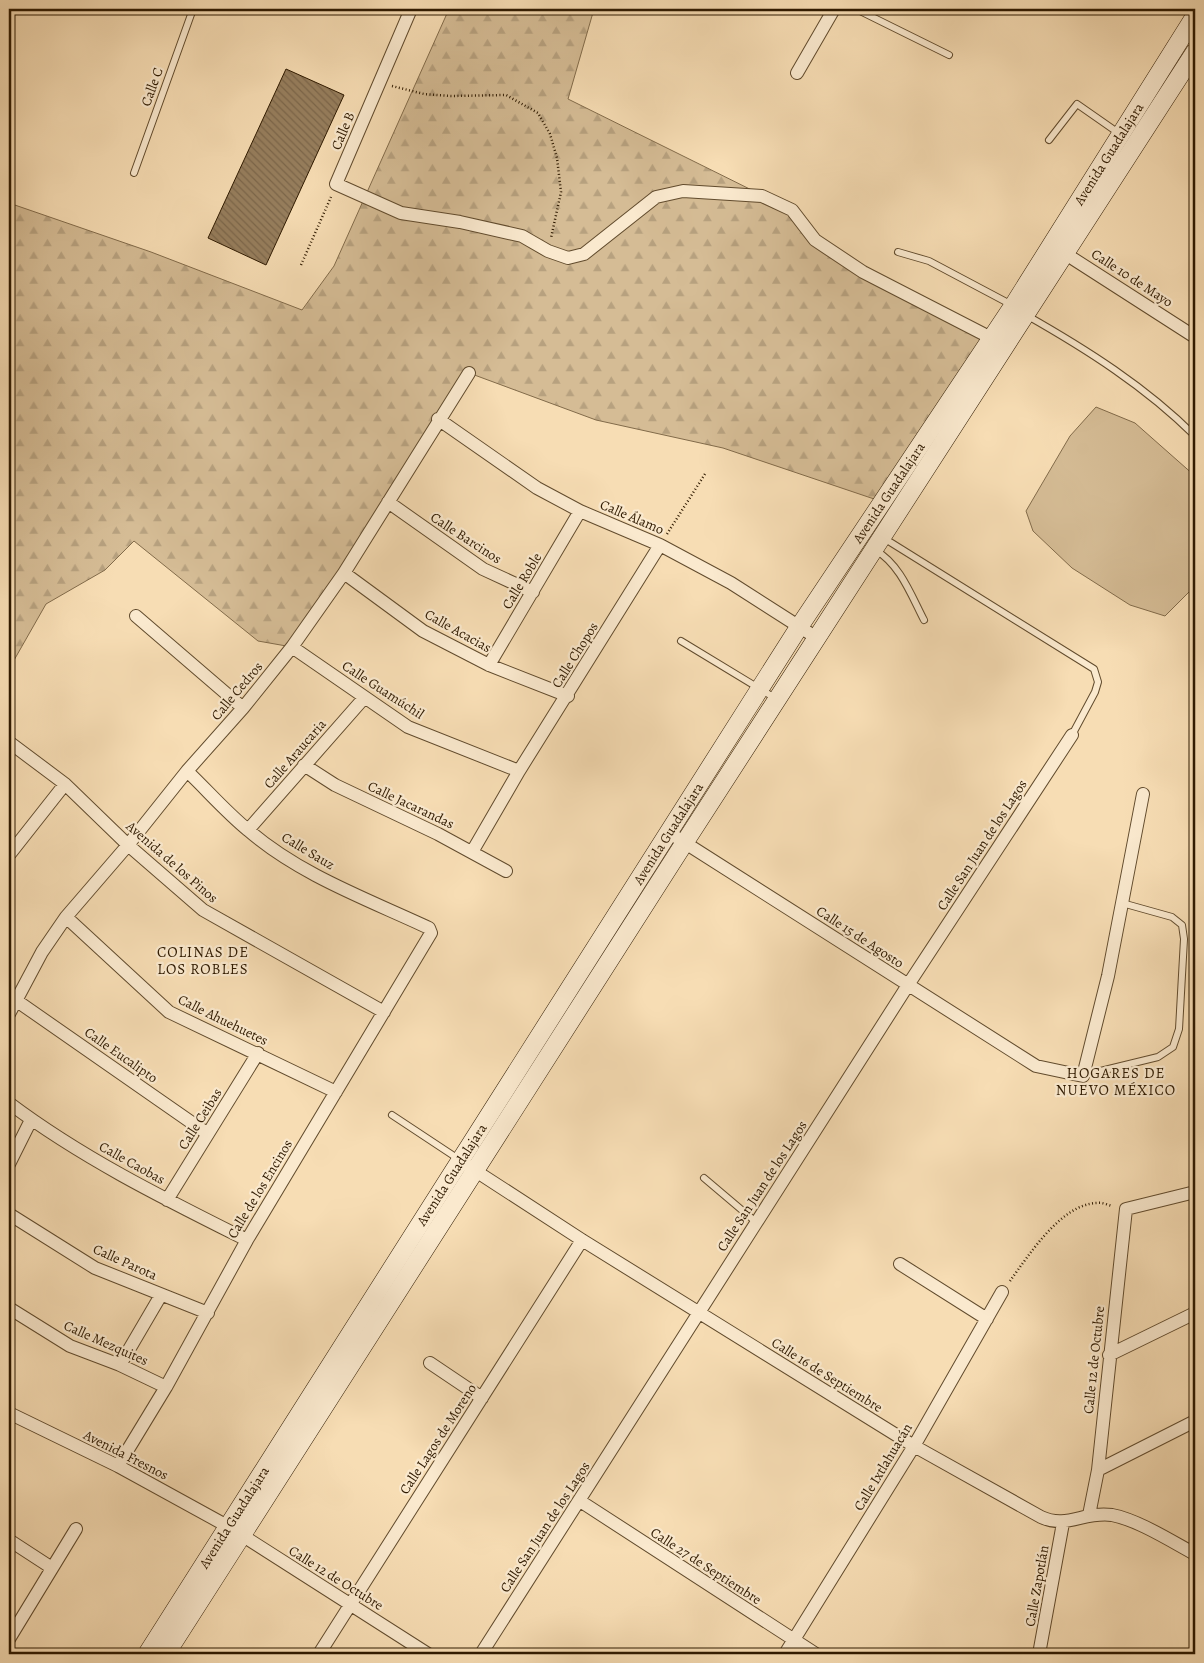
<svg xmlns="http://www.w3.org/2000/svg" width="1204" height="1663" viewBox="0 0 1204 1663" font-family="Alegreya,serif">
  <style>
    .forest { fill: url(#forest-firs); stroke: #826b4a }
    .pitch { fill: #d5bc95; stroke: #826b4a }
    .building { fill: url(#building-back-hatch); stroke: #2f1a00 }
    .lines { fill: none; stroke-linecap: round; stroke-linejoin: round }
    .lane-casing { stroke: #614b2d; stroke-width: 8 }
    .street-casing { stroke: #614b2d; stroke-width: 14 }
    .secondary-casing { stroke: #2f1a00; stroke-width: 19 }
    .path { stroke: #2f1a00; stroke-width: 2.5; stroke-dasharray: 1 2.5; stroke-linecap: butt }
    .lane { stroke: #fae9ce; stroke-width: 6 }
    .street { stroke: #fae9ce; stroke-width: 12 }
    .secondary { stroke: #fae9ce; stroke-width: 18 }
    .labels { text-anchor: middle; dominant-baseline: central; stroke-width: 4.5; stroke-linejoin: round; paint-order: stroke }
    .street-label { font-size: 14px; fill: #2f1a00; stroke: #fae9ce }
    .neighbourhood-label { font-size: 15px; letter-spacing: 1px; fill: #2f1a00; stroke: #fae9ce }
  </style>
  <defs>
    <pattern id="forest-firs" width="22" height="20" patternUnits="userSpaceOnUse" patternTransform="scale(1.25)"><rect width="22" height="20" fill="#d5bc95"/><path d="M5 1l3.5 6h-7zM16 11l3.5 6h-7z" fill="#b7a17f"/></pattern>
    <pattern id="building-back-hatch" width="6" height="6" patternUnits="userSpaceOnUse" patternTransform="scale(1.25)"><rect width="6" height="6" fill="#977f5e"/><path d="M-1 5l2 2M0 0l6 6M5-1l2 2" fill="none" stroke="#7c674b"/></pattern>
  </defs>
  <rect width="100%" height="100%" fill="#f7ddb4"/>
  <filter id="stains"><feTurbulence type="fractalNoise" baseFrequency=".004" numOctaves="4"/><feColorMatrix values="0 0 0 0 .2 0 0 0 0 .09 0 0 0 0 .02 0 0 0 .5 -.17"/></filter>
  <radialGradient id="worn" r=".72"><stop offset=".6" stop-color="#630" stop-opacity="0"/><stop offset="1" stop-color="#630" stop-opacity=".3"/></radialGradient>
  <path class="forest" d="M449,9H594L568,99L792,210L815,240L990,337L883,502L723,448L596,420L469,373L292,647L258,641L134,541L105,570L46,604L9,669V203L151,252L302,310L334,266Z"/>
  <path class="pitch" d="M1096,407L1135,423L1195,476V586L1165,616L1130,605L1072,568L1033,531L1026,511L1070,436Z"/>
  <path class="building" d="M286,69L344,95L266,265L208,238Z"/>
  <g class="lines">
    <g class="lane-casing">
      <path id="lane" d="M856,9L949,55
        M1049,140L1077,104L1120,134
        M134,173L193,9
        M898,252L929,261L1012,305
        M1026,315C1086,349 1146,387 1195,436
        M882,537L1094,669L1098,682L1095,692L1072,735
        M875,550C900,564 911,595 924,620
        M681,641L775,698
        M1084,1075L1158,1057L1173,1047L1179,1029L1184,939L1182,925L1172,917L1122,903
        M392,1115L460,1160
        M704,1178L756,1222"/>
    </g>
    <g class="street-casing">
      <path id="street" d="M411,9L336,184L401,213L460,222L522,236L548,251L568,258L584,254L656,197L683,191L762,196L792,210L815,240L863,272L999,342
        M797,73L834,9
        M1058,249L1195,337
        M438,419L537,488L580,511L660,545L731,583L817,638
        M388,502L483,569L533,592
        M344,573L423,631L489,665L568,696
        M136,616L243,708
        M292,647L408,727L519,771
        M489,665L580,511
        M9,742L65,784L128,845L203,910L384,1012
        M304,765L335,785L438,834L506,871
        M248,830L364,698
        M668,832L1036,1066L1083,1076L1108,976L1143,794
        M472,852L519,771L660,545
        M9,855L65,784
        M66,917L169,1012L336,1092
        M17,1001L208,1134
        M9,1014L42,952L66,917L128,845L187,771L243,708L292,647L344,573L469,373
        M9,1103C82,1158 165,1199 247,1240
        M9,1164L31,1120
        M468,1166L582,1240L914,1446L1041,1517C1067,1529 1084,1511 1112,1515C1138,1520 1171,1541 1195,1554
        M167,1200L258,1053
        M9,1214L95,1268L208,1313
        M900,1264L987,1319
        M9,1308L70,1346L120,1365L166,1387
        M1109,1355L1195,1313
        M430,1363L482,1398
        M120,1365L161,1295
        M9,1413L118,1466L229,1527L428,1654
        M118,1466L166,1387L247,1240L431,933L429,928C367,899 300,875 248,830C226,812 207,790 187,771
        M1098,1470L1195,1421
        M580,1501L816,1654
        M1089,1515L1098,1470L1126,1209L1195,1192
        M9,1540L52,1568
        M9,1639L76,1529
        M319,1654L582,1240
        M481,1654L908,985L1072,735
        M785,1654L914,1446L1002,1292
        M1039,1654L1063,1523"/>
    </g>
    <g class="secondary-casing">
      <g id="secondary">
        <path id="s1" d="M147,1654L799,627L1013,306L1195,16"/>
        <path d="M166,1654L685,842L1195,52"/>
      </g>
    </g>
    <path class="path" d="M392,86L424,94L451,96L506,95L538,113L550,134L557,158L561,192L551,238
      M301,265L331,197
      M667,534L705,474
      M1010,1281C1029,1255 1061,1204 1097,1203C1102,1202 1108,1205 1112,1206"/>
    <use href="#lane" class="lane"/>
    <use href="#street" class="street"/>
    <use href="#secondary" class="secondary"/>
  </g>
  <g class="labels">
    <g class="street-label">
      <text transform="translate(152 87) rotate(-70)">Calle C</text>
      <text transform="translate(343 131) rotate(-67)">Calle B</text>
      <text stroke="none"><textPath href="#s1" startOffset="1782">Avenida Guadalajara</textPath></text>
      <text transform="translate(1132 278) rotate(33)">Calle 10 de Mayo</text>
      <text stroke="none"><textPath href="#s1" startOffset="1378">Avenida Guadalajara</textPath></text>
      <text transform="translate(632 517) rotate(23)">Calle Álamo</text>
      <text transform="translate(466 538) rotate(33)">Calle Barcinos</text>
      <text transform="translate(522 581) rotate(-59)">Calle Roble</text>
      <text transform="translate(458 631) rotate(29)">Calle Acacias</text>
      <text transform="translate(575 655) rotate(-58)">Calle Chopos</text>
      <text transform="translate(383 690) rotate(33)">Calle Guamúchil</text>
      <text transform="translate(237 691) rotate(-50)">Calle Cedros</text>
      <text transform="translate(295 754) rotate(-49)">Calle Araucaria</text>
      <text transform="translate(411 805) rotate(25)">Calle Jacarandas</text>
      <text stroke="none"><textPath href="#s1" startOffset="972">Avenida Guadalajara</textPath></text>
      <text transform="translate(982 845) rotate(-57)">Calle San Juan de los Lagos</text>
      <text transform="translate(308 851) rotate(31)">Calle Sauz</text>
      <text transform="translate(172 862) rotate(41)">Avenida de los Pinos</text>
      <text transform="translate(860 937) rotate(33)">Calle 15 de Agosto</text>
      <text transform="translate(223 1020) rotate(26)">Calle Ahuehuetes</text>
      <text transform="translate(121 1055) rotate(35)">Calle Eucalipto</text>
      <text transform="translate(200 1119) rotate(-58)">Calle Ceibas</text>
      <text transform="translate(132 1163) rotate(29)">Calle Caobas</text>
      <text stroke="none"><textPath href="#s1" startOffset="568">Avenida Guadalajara</textPath></text>
      <text transform="translate(762 1186) rotate(-57)">Calle San Juan de los Lagos</text>
      <text transform="translate(260 1189) rotate(-59)">Calle de los Encinos</text>
      <text transform="translate(125 1262) rotate(24)">Calle Parota</text>
      <text transform="translate(106 1343) rotate(24)">Calle Mezquites</text>
      <text transform="translate(1094 1360) rotate(-84)">Calle 12 de Octubre</text>
      <text transform="translate(827 1375) rotate(32)">Calle 16 de Septiembre</text>
      <text transform="translate(438 1439) rotate(-57)">Calle Lagos de Moreno</text>
      <text transform="translate(126 1455) rotate(27)">Avenida Fresnos</text>
      <text transform="translate(883 1467) rotate(-59)">Calle Ixtlahuacán</text>
      <text stroke="none"><textPath href="#s1" startOffset="162">Avenida Guadalajara</textPath></text>
      <text transform="translate(545 1527) rotate(-57)">Calle San Juan de los Lagos</text>
      <text transform="translate(706 1566) rotate(33)">Calle 27 de Septiembre</text>
      <text transform="translate(336 1578) rotate(32)">Calle 12 de Octubre</text>
      <text transform="translate(1037 1586) rotate(-80)">Calle Zapotlán</text>
    </g>
    <g class="neighbourhood-label">
      <text x="203" y="952">COLINAS DE<tspan x="203" dy="17">LOS ROBLES</tspan></text>
      <text x="1116" y="1073">HOGARES DE<tspan x="1116" dy="17">NUEVO MÉXICO</tspan></text>
    </g>
  </g>
  <rect width="1204" height="1663" fill="none" stroke="#f7ddb4" stroke-width="30"/>
  <rect x="10" y="10" width="1184" height="1643" fill="none" stroke="#2f1a00" stroke-width="2.5"/>
  <rect x="15" y="15" width="1174" height="1633" fill="none" stroke="#2f1a00"/>
  <rect width="100%" height="100%" filter="url(#stains)"/>
  <rect width="100%" height="100%" fill="url(#worn)"/>
</svg>
